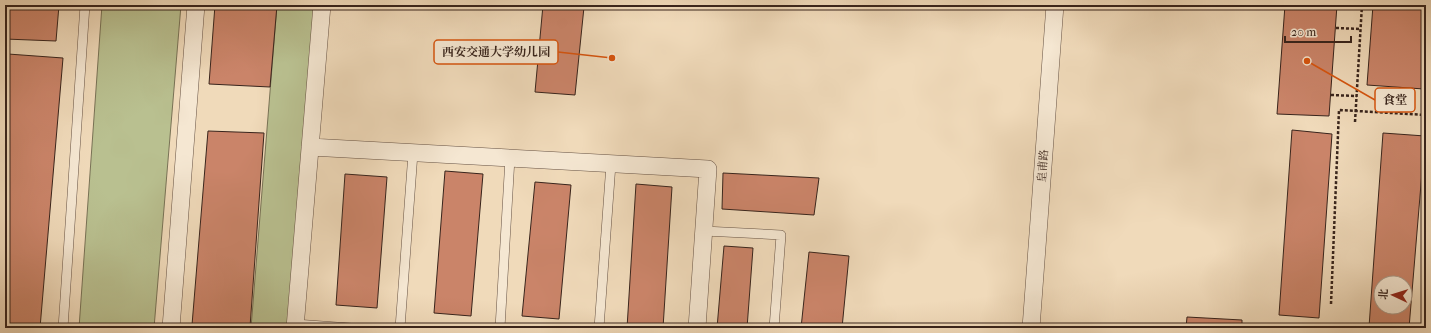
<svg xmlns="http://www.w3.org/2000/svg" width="1431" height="333" viewBox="0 0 1431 333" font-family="'IM FELL French Canon','Noto Serif SC',serif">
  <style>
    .green { fill: #b9c090; stroke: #787256 }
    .building { fill: #ca8469; stroke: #38241c; fill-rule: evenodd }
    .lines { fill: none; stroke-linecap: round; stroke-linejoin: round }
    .service-casing { stroke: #665244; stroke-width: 10 }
    .minor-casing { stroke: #665244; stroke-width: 18 }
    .path { stroke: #38241c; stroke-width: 2.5; stroke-dasharray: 3 2; stroke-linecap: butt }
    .service { stroke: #f5e7d2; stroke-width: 9 }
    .minor { stroke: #f5e7d2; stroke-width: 17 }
    .labels { text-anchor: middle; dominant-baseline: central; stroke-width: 3; stroke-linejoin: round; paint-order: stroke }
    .street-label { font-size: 11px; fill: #38241c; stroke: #f5e7d2 }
    .leader { fill: none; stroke: #d6540e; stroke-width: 1.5 }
    .callout-dot { fill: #d6540e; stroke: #f5e7d2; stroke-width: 1.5 }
    .callout { fill: #f5e7d2; stroke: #d6540e; stroke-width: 1.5 }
    .callout-label { font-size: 12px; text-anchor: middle; font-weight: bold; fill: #38241c }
  </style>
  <rect width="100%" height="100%" fill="#f0daba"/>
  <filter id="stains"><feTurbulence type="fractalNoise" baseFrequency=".005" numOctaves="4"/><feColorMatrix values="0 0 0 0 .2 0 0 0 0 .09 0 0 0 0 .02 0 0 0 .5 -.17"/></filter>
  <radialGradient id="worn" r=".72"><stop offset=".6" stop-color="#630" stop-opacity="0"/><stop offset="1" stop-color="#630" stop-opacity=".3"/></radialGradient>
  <path class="green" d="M102,5H181L154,328H79Z
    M277,5H322L295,328H251Z"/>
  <path class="building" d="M5,5H59L56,41L5,39Z
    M215,5H277L270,87L209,84Z
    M543,5H567L584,7L575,95L535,92Z
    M1285,5H1337L1329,116L1277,114Z
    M1373,5H1426V66L1424,89L1367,85Z
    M8,54L63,58L40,328H5V102Z
    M1292,130L1332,134L1319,318L1279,315Z
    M208,131L264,133L250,327L192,325Z
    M1383,133L1425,136L1409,328L1369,327ZM1381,283H1405V307H1381Z
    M445,171L483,174L471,316L434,313Z
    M723,173L819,178L814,215L722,209Z
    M345,174L387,177L377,308L336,305Z
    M535,182L571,185L559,319L522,316Z
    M636,184L672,187L663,328H627Z
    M724,246L753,248L747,328H717Z
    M809,252L849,256L842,328H801Z
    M1187,317L1242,320V328H1186Z"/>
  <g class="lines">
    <g class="service-casing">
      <path id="service" d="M704,231L781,235L774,328
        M295,324L351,328
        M63,328L85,5
        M400,328L413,153
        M500,328L510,158
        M599,328L611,164"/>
    </g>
    <g class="minor-casing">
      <path id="minor" d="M310,147L708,169L697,328
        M171,328L196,5
        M295,328L322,5
        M1031,328L1055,5"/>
    </g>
    <path class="path" d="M1336,28L1361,29
      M1331,95L1357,96
      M1399,113L1400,87
      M1355,122L1362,5
      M1331,304L1339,110L1426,115"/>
    <use href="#service" class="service"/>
    <use href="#minor" class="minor"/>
  </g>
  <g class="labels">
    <g class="street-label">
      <text transform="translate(1043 166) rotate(-86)">皇甫路</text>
    </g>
  </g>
  <path class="leader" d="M612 58L558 52M1307 61L1375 100"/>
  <g class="callout-dot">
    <circle cx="612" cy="58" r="4"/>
    <circle cx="1307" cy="61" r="4"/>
  </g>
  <g class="callout">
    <rect x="434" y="40" width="124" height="24" rx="4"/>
    <rect x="1375" y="88" width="40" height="24" rx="4"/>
  </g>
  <g class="callout-label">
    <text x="496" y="56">西安交通大学幼儿园</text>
    <text x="1395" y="104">食堂</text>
  </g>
  <rect width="1431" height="333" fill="none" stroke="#f0daba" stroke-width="20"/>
  <rect x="6" y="6" width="1419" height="321" fill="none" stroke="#38241c" stroke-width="2"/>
  <rect x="10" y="10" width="1411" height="313" fill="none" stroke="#38241c"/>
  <g transform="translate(1393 295) rotate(274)"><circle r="19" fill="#f5e7d2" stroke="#a99989"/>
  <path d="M0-3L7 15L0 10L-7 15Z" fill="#8f2418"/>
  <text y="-6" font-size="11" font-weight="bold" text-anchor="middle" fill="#38241c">北</text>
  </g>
  <path d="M1285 36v6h66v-6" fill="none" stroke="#38241c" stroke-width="2"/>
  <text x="1291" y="36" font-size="12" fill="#38241c" stroke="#f5e7d2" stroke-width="3" paint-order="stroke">20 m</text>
  <rect width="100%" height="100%" filter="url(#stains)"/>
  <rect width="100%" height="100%" fill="url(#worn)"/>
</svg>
